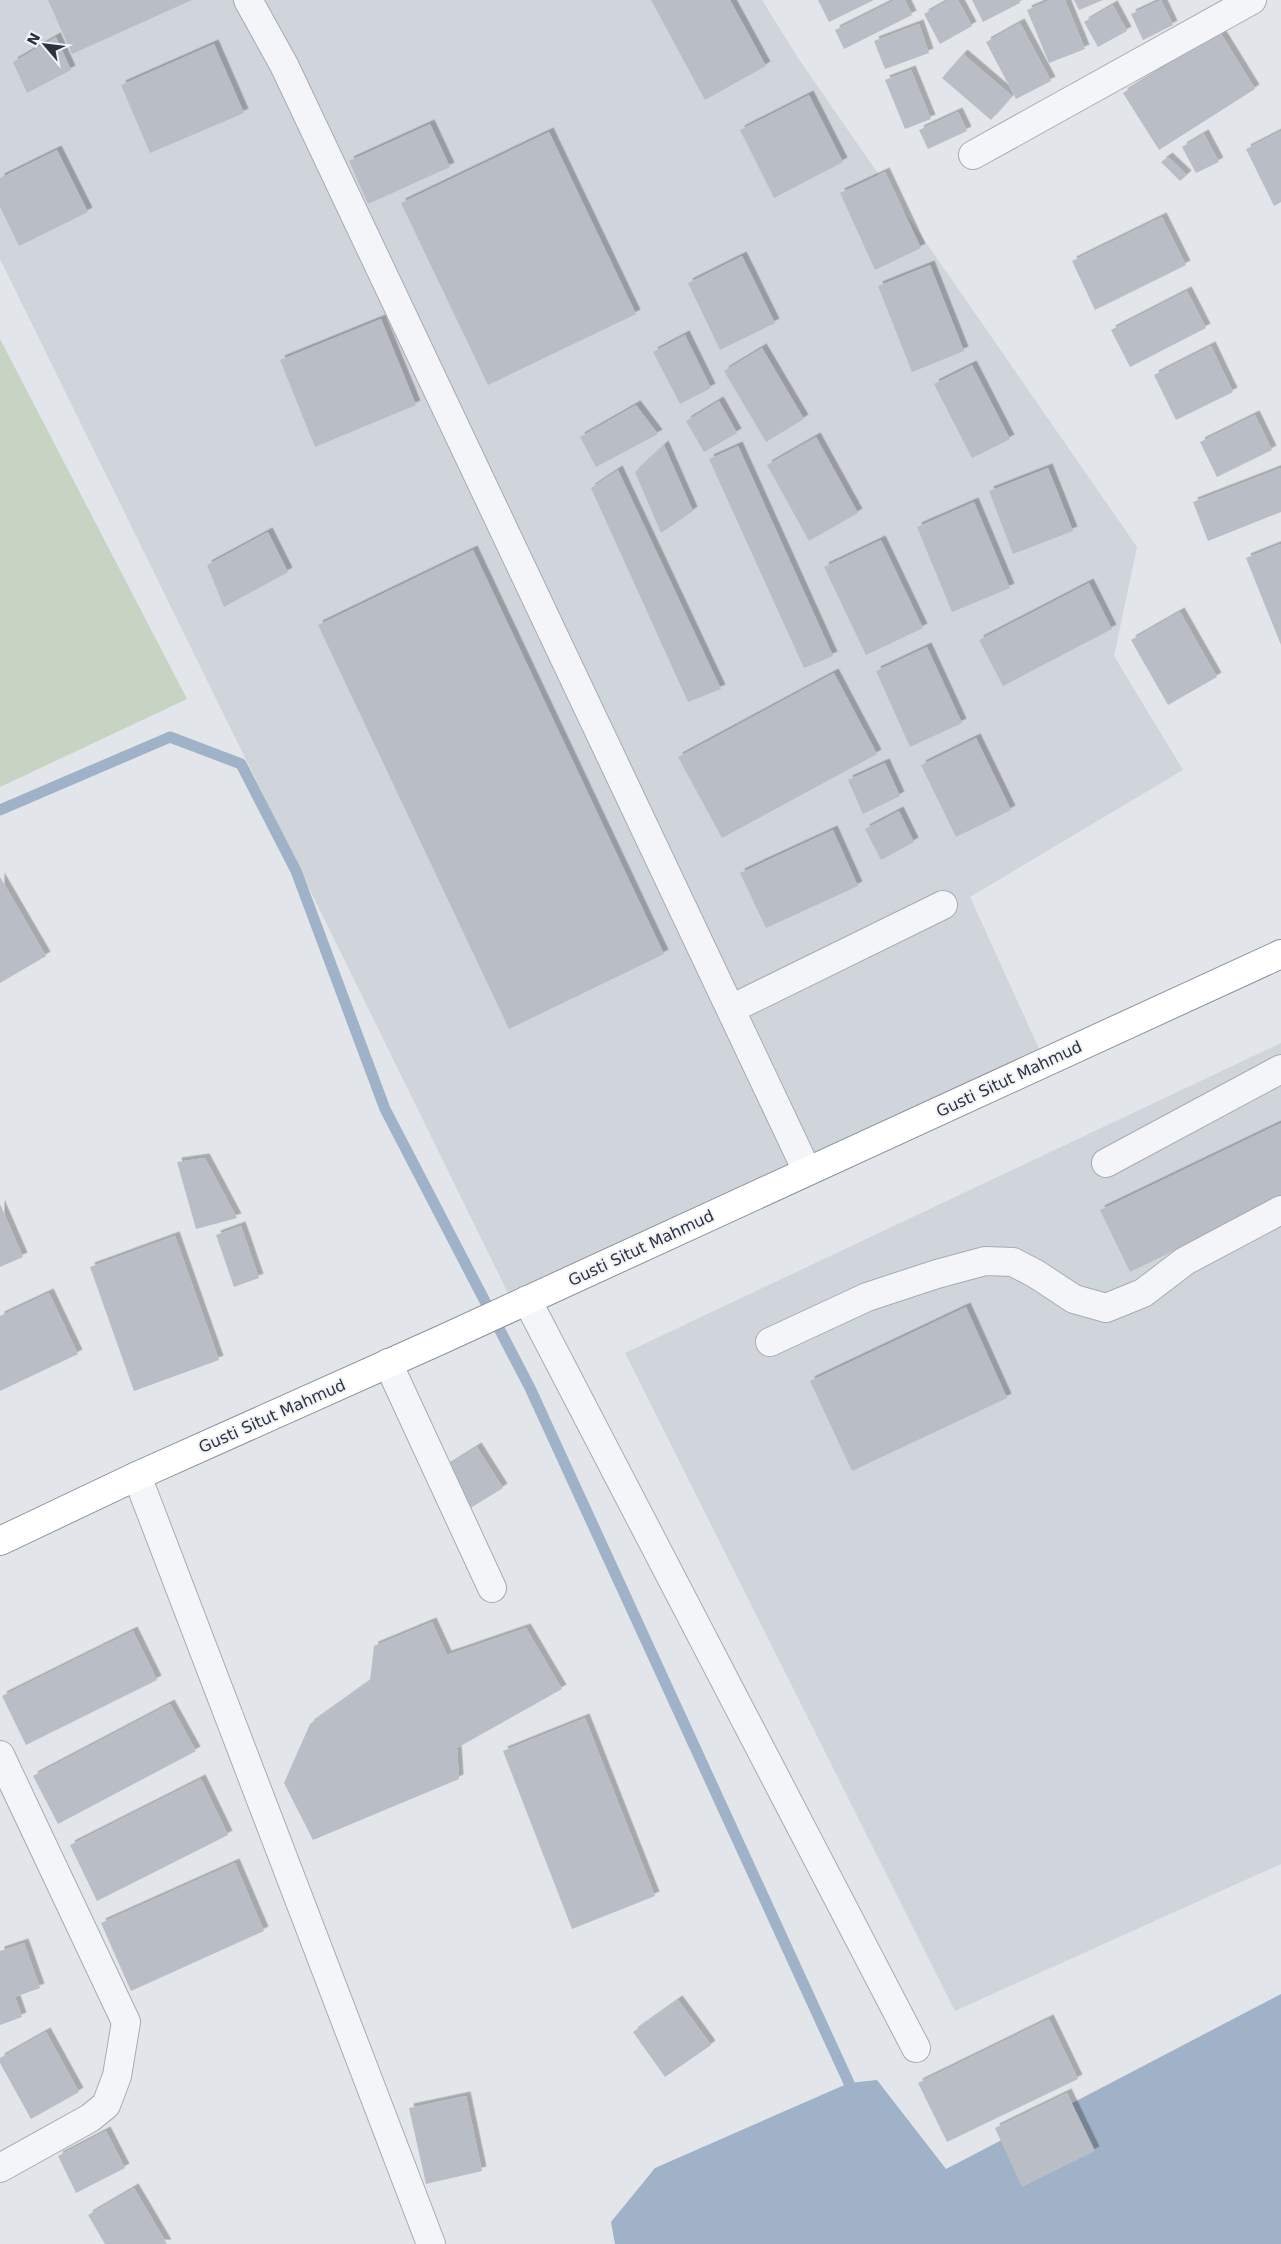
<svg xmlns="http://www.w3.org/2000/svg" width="1281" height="2244" viewBox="0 0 1281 2244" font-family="'DejaVu Sans',sans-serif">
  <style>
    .built { fill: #d0d4db }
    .green { fill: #c7d3c3 }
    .water { fill: #9fb2c7 }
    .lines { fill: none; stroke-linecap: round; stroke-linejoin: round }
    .stream { stroke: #9fb2c7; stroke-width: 11 }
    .building { fill: #b9bec6; filter: url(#shadow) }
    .minor-casing { stroke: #a7acb3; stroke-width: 30 }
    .highway-casing { stroke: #8a929f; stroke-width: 30 }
    .minor { stroke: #f4f5f8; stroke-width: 28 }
    .highway { stroke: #fff; stroke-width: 28 }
    .labels { text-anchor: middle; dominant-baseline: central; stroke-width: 4; stroke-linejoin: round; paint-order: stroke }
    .street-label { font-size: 16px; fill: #2b3240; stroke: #f1f3f7 }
  </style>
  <defs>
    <filter id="shadow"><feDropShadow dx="4.5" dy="-4.5" stdDeviation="0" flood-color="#0004"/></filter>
  </defs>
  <rect width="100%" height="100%" fill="#e2e5e9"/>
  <path class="built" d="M0,0H762L798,58L1137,547L1114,656L1183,770L970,897L1040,1051L508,1293L0,259Z
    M1281,1043V1864L955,2011L625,1353Z"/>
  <path class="green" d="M0,339L187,699L0,787Z"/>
  <path class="water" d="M1281,1994V2244H615L611,2222L655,2168L849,2083L877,2080L946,2169Z"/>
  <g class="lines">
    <path class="stream" d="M0,810L170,737L241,764L296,871L385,1109L530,1388L849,2083"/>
  </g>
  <path class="building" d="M48,0H192L72,54Z
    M651,0H730L766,66L705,100Z
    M818,0H874L829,22Z
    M895,0H905L912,15L844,49L835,30Z
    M949,0H958L972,26L940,44L924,14Z
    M972,0H1019L1020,3L983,22Z
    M1050,0H1065L1085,49L1049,63L1027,10Z
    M1074,0H1103L1079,10Z
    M1161,0L1173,25L1143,40L1131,14Z
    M1113,5L1127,31L1098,47L1084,22Z
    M1020,23L1051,81L1016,99L986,42Z
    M919,24L929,53L885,69L874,41Z
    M1220,32L1255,89L1159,150L1123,93Z
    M56,37L71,70L27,93L13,62Z
    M214,44L244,113L150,153L121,85Z
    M963,54L1012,96L991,120L942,78Z
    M911,70L931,119L905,129L885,80Z
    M809,95L843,162L774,198L740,130Z
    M958,112L967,131L928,149L919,130Z
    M430,124L450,167L368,204L349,161Z
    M1281,131V202L1274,206L1246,149Z
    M549,132L636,314L488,385L401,203Z
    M1204,134L1219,162L1196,173L1182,147Z
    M57,150L88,212L19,246L0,207V178Z
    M1168,157L1187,175L1180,181L1161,162Z
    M885,172L921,248L875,270L840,193Z
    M1162,217L1186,265L1095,310L1072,261Z
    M742,256L775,323L720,350L688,283Z
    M930,265L964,351L912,372L878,286Z
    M1187,291L1206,328L1130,367L1111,330Z
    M381,319L416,405L315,447L280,360Z
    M685,335L711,388L680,404L653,352Z
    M1211,346L1233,392L1176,420L1154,375Z
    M762,348L804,419L766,442L724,371Z
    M972,365L1010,439L972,458L934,384Z
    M719,401L737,433L704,452L686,421Z
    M636,405L658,434L596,467L580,437Z
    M1255,415L1272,450L1217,477L1200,442Z
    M816,437L858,513L809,541L767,465Z
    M664,445L693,511L661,533L635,472Z
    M738,446L833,656L804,668L709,459Z
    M1048,468L1073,531L1013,554L989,491Z
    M1281,468V512L1208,541L1193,502Z
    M618,470L721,689L688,702L591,488Z
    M974,502L1010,588L952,612L917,527Z
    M268,532L288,572L224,607L207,565Z
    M881,540L923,628L866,655L824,567Z
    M1281,544V645L1246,558Z
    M473,550L664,954L509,1029L318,625Z
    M1089,583L1112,629L1003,686L979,640Z
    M1180,612L1217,677L1168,705L1131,640Z
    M927,647L962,723L910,747L876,671Z
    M834,673L877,754L722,838L678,757Z
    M976,738L1011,810L956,837L921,765Z
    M885,763L900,796L863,814L848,780Z
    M899,811L914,842L881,860L865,829Z
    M833,830L858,886L766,928L740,873Z
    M0,877L46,956L0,983Z
    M1281,1123V1199L1130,1272L1100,1210Z
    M205,1158L237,1218L196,1229L177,1162Z
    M0,1204L23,1257L0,1267Z
    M241,1226L259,1278L234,1287L216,1235Z
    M175,1236L219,1360L134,1391L90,1267Z
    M49,1293L78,1354L0,1391V1316Z
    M966,1307L1007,1398L852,1471L810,1381Z
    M477,1447L503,1488L464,1512L439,1471Z
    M432,1622L447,1655L526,1628L562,1689L457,1748L459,1779L313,1840L284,1783L310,1724L370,1681L374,1646Z
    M133,1631L157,1680L26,1745L2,1696Z
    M170,1704L196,1751L58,1824L33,1776Z
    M585,1718L655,1896L572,1929L503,1751Z
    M201,1779L228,1835L97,1901L70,1845Z
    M235,1863L264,1931L131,1991L101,1923Z
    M24,1943L40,1988L15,1997L22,2017L0,2025V1951Z
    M678,2000L711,2045L665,2077L633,2032Z
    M1049,2019L1078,2079L947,2142L918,2083Z
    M46,2032L79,2092L31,2119L0,2063V2058Z
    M1067,2093L1095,2151L1022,2187L995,2128Z
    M466,2096L482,2171L426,2184L409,2108Z
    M106,2131L125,2168L76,2193L58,2156Z
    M134,2188L167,2244H105L88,2215Z"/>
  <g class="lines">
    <g class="minor-casing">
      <path id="minor" d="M248,0L284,65L807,1171
        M973,155L1252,0
        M731,1009L943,905
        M1106,1163L1281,1069
        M527,1300L916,2048
        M770,1342L867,1297L937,1274L985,1261L1013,1262L1036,1274L1074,1299L1106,1308L1143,1293L1185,1261L1281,1210
        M388,1363L492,1588
        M137,1476L431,2244
        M0,1755L126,2022L117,2076L106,2105L90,2118L0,2168"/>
    </g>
    <g class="highway-casing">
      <path id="highway" d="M0,1541L137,1476L443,1339L1281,954"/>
    </g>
    <use href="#minor" class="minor"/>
    <use href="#highway" class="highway"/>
  </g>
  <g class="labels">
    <g class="street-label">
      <text transform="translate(1009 1079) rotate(-25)">Gusti Situt Mahmud</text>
      <text transform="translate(641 1248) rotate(-25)">Gusti Situt Mahmud</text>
      <text transform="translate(272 1416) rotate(-24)">Gusti Situt Mahmud</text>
    </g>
  </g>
  <g transform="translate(45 45) rotate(298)" stroke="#f1f3f7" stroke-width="4" paint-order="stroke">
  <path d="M0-4L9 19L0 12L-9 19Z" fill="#2b3240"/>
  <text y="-8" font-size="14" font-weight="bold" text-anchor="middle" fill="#2b3240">N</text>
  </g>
</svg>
